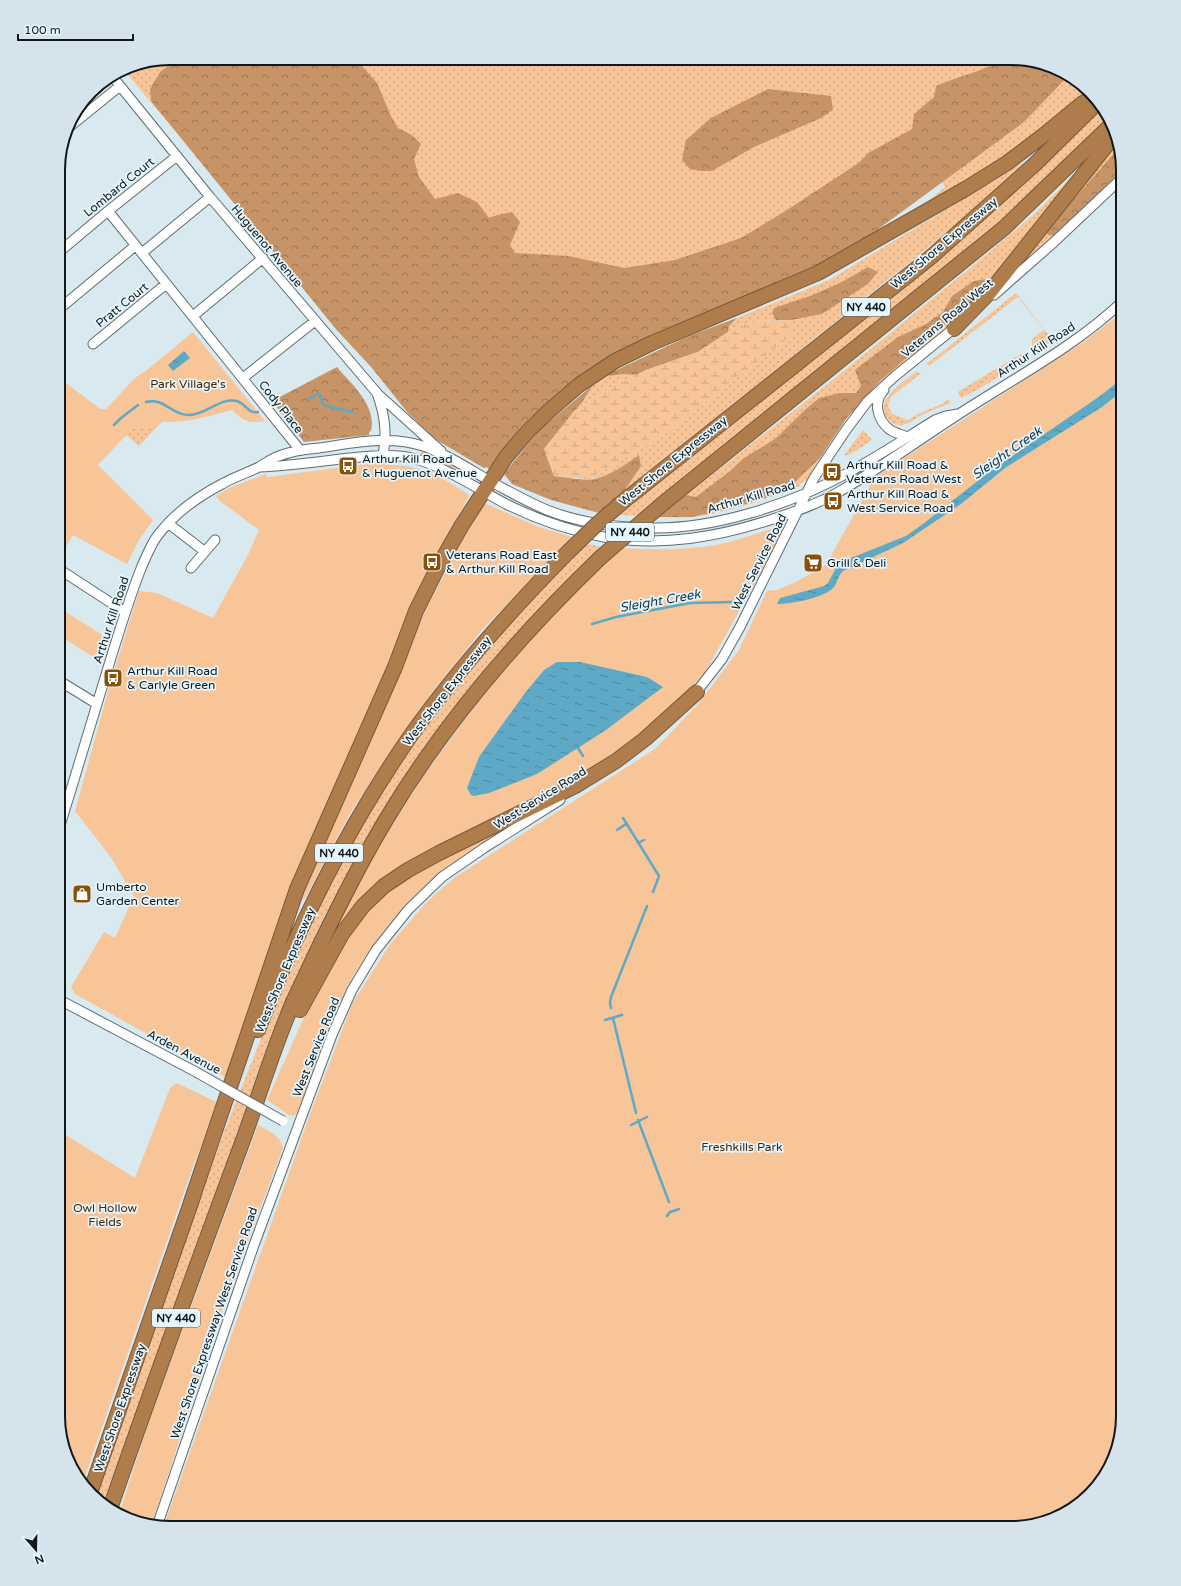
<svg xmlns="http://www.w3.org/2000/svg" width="1181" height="1586" viewBox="0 0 1181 1586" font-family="'Varela Round',sans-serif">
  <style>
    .grass { fill: url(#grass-dots) }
    .forest { fill: url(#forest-crowns) }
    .wetland { fill: url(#wetland-marsh) }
    .park { fill: #f7c597 }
    .water { fill: url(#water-ripples) }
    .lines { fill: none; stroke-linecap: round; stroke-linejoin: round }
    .stream { stroke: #5da9c6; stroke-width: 2.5 }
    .minor-casing { stroke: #5e6d73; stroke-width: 11 }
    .highway-casing { stroke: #78593a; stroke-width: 16 }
    .minor { stroke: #fff; stroke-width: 9 }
    .highway { stroke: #af7c4c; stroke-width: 14 }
    .minor-bridge-casing { stroke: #5e6d73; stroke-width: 11; stroke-linecap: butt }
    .highway-bridge-casing { stroke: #78593a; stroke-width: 16; stroke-linecap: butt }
    .minor-bridge { stroke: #fff; stroke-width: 9 }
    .highway-bridge { stroke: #af7c4c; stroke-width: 14 }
    .labels { text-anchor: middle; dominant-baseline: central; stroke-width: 3.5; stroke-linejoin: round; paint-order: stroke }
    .shield { fill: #e6f6fe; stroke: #525b5e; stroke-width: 1 }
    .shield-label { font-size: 11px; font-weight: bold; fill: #12181a }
    .street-label { font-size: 12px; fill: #12181a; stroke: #e6f6fe }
    .park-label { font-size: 12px; fill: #472600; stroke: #e6f6fe }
    .poi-label { font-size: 12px; fill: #12181a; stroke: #e6f6fe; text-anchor: start }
    .water-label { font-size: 13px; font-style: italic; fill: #153845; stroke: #e6f6fe }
    .rim { fill: none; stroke: #12181a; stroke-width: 2 }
  </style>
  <defs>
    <pattern id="grass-dots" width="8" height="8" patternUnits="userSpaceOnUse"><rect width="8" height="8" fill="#f7c597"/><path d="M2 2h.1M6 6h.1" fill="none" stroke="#d3a882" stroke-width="1.8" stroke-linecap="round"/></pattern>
    <pattern id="forest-crowns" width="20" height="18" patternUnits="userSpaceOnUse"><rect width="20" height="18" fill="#c69466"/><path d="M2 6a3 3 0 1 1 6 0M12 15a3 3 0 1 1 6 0" fill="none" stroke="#9f7853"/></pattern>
    <pattern id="wetland-marsh" width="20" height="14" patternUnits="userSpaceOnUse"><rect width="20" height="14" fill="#f7c597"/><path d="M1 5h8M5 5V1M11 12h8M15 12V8" fill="none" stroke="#d3a882"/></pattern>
    <pattern id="water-ripples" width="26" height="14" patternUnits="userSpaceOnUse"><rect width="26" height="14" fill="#5da9c6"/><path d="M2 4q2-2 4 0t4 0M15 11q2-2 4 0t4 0" fill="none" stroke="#4b89a0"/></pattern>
  </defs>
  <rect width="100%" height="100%" fill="#d8e9f0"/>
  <path class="grass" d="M170,58H1018L1057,88L1069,75L1087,93L1014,153L924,205L945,187L942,182L843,255L600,363L561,390L521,426L489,469L487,467L484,468L435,439L408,413L372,368L335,328L252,223L123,69L127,66Z
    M1101,107L1108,114L1109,118L1054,174L997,226L637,516L619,515L696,452Z
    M1116,144L1123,174L1010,276Z
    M1099,150L985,289L941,332L880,383L846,419L820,458L807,480L801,483L800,486C766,499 728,513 692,517C681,518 669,517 658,517L834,379L975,264L1032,216Z
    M1025,161C972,216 909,262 850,310C775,370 701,431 625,490L641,466L639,455C624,465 607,479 588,479L664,435L788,338L791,320L762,321L740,324L728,332L729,326L737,318L829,280L997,179Z
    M1016,293L1053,341L1038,352L1032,345V339L1044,330L1018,297L929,366L927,364L919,370Z
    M1021,354L1024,355L1027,359L979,389L961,398L958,393L959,391Z
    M917,371L920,374L891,397L888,406L892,414L908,420L920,413L944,403L947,400H949L951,403C941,407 932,410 922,415C916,418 910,423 903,425C897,426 891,423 887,418C874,399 905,381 917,371Z
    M608,374L609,376L623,374L636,375L608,389L574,411L583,401L593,385Z
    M134,427H157L139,446L126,435Z
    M863,430L872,440L856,451L845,456V454Z
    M421,451L442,458L461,468L458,472L440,462L420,455Z
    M587,544L602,547L516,633L460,699L409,773L362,845L323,919L296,985L108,1507L96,1495L198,1198L286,975L313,912L396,766L452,689L507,622L570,559Z"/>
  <path class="forest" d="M179,58H355L377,83L391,116L398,128L412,135L421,144L414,159L419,177L435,199L458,193L477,202L489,218L497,215L512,212L520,222L510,245L515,253L569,256L624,268L675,260L741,238L787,210L860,162L868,153L912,129L914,114L934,97L936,86C954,78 972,74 990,66L992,58H1018L1069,75L1024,122L843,255L600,363L561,390L521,426L489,469L487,467L484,468L435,439L408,413L372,368L335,328L151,101L150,89L160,72Z
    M768,89L831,96L833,110L821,118L754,147L712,171H701L690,169L682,160L686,140L711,118Z
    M1117,150L1123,169L1056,236L1048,235L1046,231Z
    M868,267L878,272L868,284L822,314L791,320H776L772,313L774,308L810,296L842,282Z
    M986,279L980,291L948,322L880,381L846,419L820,458L794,483L783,493L732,508L692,517H658L686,495L696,497L730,471L744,458L775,439L806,409L819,398L840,393H856L861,386L855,370L898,337L926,324L943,312L952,296L974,281Z
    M737,318L729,326L728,332L698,352L646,370L636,375L623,374L609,376L608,374L691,335Z
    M337,367C351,384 377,405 371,431L369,432V435L304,442L272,401Z
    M593,385L583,401L544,449L554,476C566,477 583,481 595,479C611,475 626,464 639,455L641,466L625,490L599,513L551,500L512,484L504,474L539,430Z"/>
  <path class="wetland" d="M791,320L795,327L788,338L664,435L588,479L554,476L544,449L574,411L608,389L646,370L698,352L740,324L762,321Z"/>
  <path class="park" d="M1123,312V1416L1108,1472L1067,1513L1011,1528H163L309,1117L352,1004L391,943L427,902L454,878L655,749L698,704L739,650L767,591L777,590L794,583L826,565L875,477L1086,340Z
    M193,332L265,421C249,424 243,421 232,410C209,416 187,423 162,422L157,427H134L98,465L153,520L139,540L127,564L73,535L58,560V377L100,409H106L135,378L147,370Z
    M374,463C416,465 433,471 468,494L469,496L430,566L432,568L276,933L247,1013L243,1029L227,1078L75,994L71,987L104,932L115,938L134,896L110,856L75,811L111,681L139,591L157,593L213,618L248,555L259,530L220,501L216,496L229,488L266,474L267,477Z
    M482,503H484L539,527L572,537L482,630L433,691L389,753L348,817L305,899L302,898L426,609Z
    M778,527L783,528L769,557L702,678L648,732L597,767L402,870L339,932L336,930L340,920L382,841L424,775L483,695L533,634L621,548C653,550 685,550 716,545C737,541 757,533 778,527Z
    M58,607L104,636L97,659L58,635Z
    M514,821L516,823L452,865L413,898L375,942L351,980L330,1026L298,1112L294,1116L289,1115L267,1100L308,1009L354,927L375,899L401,879Z
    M177,1083L218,1103L191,1172L83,1482L73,1472L58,1416V1130L135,1178L170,1088Z
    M258,1125C269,1131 280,1135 283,1148L224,1304L152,1524L119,1514L150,1418Z"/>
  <path class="water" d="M184,351L190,358L173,371L168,365Z
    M1123,378V390L1102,407L1005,468L961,504L903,543L843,571C837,577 838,582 834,587C825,598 790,604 777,604L780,598L824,586L828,583L836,568L851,558L906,536L923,524L989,472L1100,396Z
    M557,662H580L647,677L663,687L606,730L537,774L489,793L474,796L471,795L467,788L479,757L525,693L544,670Z"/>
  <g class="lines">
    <path class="stream" d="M309,399L317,394L320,395L323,404L326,406L352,412
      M146,402C164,397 171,415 189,415C206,415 220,397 237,401C246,404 248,414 258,412
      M114,425L121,418L138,405
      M592,624L616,617L690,603L733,602
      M578,748L583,756
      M623,818L659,876L653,892
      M617,830L626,824
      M638,843L644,840
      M611,1008L610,1003L611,997L647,906
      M613,1018L636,1113
      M605,1020L622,1015
      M638,1120L669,1202
      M631,1125L647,1117
      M667,1216L670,1212L679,1209"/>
    <g class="minor-casing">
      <path id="minor" d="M112,76L210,197L377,393C385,416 387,432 383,456
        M68,128L120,86
        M108,211L300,450
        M58,253L108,211L177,156
        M142,253L210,197
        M994,295L1053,243L1123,177
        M58,310L135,246
        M193,316L263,258
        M93,344L166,284
        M243,378L315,321
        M884,390C873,402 877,419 889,429C894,433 901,434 907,437
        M379,395L441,451
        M260,467C294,466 327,460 360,457C376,456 395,454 412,458C444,466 476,488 506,504C536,519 571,531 604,537C662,547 718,537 773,519C794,512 815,505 835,494C882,468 925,435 970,407C1022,374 1079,343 1123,301
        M169,524L204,551
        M191,568L215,540
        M62,571L125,612
        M58,680L97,704
        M694,695L722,659L740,627L814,478L846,430L867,402L894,377L958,325
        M58,832C77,771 95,710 114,648C123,620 131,593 142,566C147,555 151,544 158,535C174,514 199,496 222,484C234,477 247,473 259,467C266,463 272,458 279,456C292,451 306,449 319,448C354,443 389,435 423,446C449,455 472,471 495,484C512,493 530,503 547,510C580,523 621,528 656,528C716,528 787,505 840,477C873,460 904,439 935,420L946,416L958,414
        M58,999L196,1072
        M157,1526L254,1245L332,1035L352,990L376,950L408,910L442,877L484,848L560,800"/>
    </g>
    <g class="highway-casing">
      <path id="highway" d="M954,329L990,292L1114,136
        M625,500L931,257L1035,164L1097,103
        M660,506L1004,228L1111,125
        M300,1010L342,934L363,906L384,886L408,870L439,853L577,785L616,761L645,739L697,692
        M258,1030C297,928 347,828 409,738C456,671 511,610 568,552
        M191,1202L297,889L395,667L416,611L438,567L462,525L506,457L528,431L550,410L579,385L615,361L652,343L818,273L967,188L1007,163L1044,135L1083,103L1092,98
        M91,1490L194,1194
        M110,1509C151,1389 195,1270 239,1151C256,1106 269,1061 287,1017C293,1000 302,984 309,968C333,917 358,866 387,818C445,721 519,636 600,558"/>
    </g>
    <use href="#minor" class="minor"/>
    <use href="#highway" class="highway"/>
    <g class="minor-bridge-casing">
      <path id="minor-bridge" d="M196,1072L283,1121"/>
    </g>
    <g class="highway-bridge-casing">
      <path id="highway-bridge" d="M568,552L596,525L625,500
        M600,558L660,506"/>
    </g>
    <use href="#minor-bridge" class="minor-bridge"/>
    <use href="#highway-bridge" class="highway-bridge"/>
  </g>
  <defs>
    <g id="bus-square" transform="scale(1)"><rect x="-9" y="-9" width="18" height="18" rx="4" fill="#895006" stroke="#e6f6fe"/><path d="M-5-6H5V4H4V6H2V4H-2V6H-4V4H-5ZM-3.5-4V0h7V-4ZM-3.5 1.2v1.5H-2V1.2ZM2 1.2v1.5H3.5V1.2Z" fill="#fff"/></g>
    <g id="supermarket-square" transform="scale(1)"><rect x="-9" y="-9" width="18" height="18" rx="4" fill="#895006" stroke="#e6f6fe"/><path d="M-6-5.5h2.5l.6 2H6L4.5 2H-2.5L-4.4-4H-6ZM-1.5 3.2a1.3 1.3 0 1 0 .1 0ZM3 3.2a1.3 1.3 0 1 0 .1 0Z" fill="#fff"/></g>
    <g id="shop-square" transform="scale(1)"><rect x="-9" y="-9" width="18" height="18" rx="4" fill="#895006" stroke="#e6f6fe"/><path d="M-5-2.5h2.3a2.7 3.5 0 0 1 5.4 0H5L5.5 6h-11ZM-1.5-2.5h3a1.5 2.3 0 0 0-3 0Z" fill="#fff"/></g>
  </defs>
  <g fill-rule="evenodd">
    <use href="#bus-square" x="348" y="466"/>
    <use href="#bus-square" x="832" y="472"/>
    <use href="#bus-square" x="833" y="501"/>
    <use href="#bus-square" x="432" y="562"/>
    <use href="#supermarket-square" x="813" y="563"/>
    <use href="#bus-square" x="113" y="678"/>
    <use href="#shop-square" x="82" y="894"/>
  </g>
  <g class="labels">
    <g class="shield">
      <rect x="842" y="298" width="48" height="18" rx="3"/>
      <rect x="606" y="523" width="48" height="18" rx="3"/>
      <rect x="315" y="844" width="48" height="18" rx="3"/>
      <rect x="152" y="1309" width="48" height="18" rx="3"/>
    </g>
    <g class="shield-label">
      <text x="866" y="307">NY 440</text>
      <text x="630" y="532">NY 440</text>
      <text x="339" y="853">NY 440</text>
      <text x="176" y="1318">NY 440</text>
    </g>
    <g class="street-label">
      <text transform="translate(119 187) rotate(-39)">Lombard Court</text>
      <text transform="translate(944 243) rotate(-40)">West Shore Expressway</text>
      <text transform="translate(267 246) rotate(50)">Huguenot Avenue</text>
      <text transform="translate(122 305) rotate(-39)">Pratt Court</text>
      <text transform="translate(947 318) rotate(-40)">Veterans Road West</text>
      <text transform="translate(1036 350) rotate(-33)">Arthur Kill Road</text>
      <text transform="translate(281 407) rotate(52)">Cody Place</text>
      <text transform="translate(673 461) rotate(-39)">West Shore Expressway</text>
      <text transform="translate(751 497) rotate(-16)">Arthur Kill Road</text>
      <text transform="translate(759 562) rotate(-63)">West Service Road</text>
      <text transform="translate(111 620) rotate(-72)">Arthur Kill Road</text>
      <text transform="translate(447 691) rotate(-52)">West Shore Expressway</text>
      <text transform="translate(540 798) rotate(-32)">West Service Road</text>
      <text transform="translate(285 970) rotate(-67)">West Shore Expressway</text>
      <text transform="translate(316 1047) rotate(-68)">West Service Road</text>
      <text transform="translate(184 1052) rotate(28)">Arden Avenue</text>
      <text transform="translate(214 1323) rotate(-71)">West Shore Expressway West Service Road</text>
      <text transform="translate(120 1408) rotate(-71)">West Shore Expressway</text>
    </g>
    <g class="park-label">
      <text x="188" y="384">Park Village's</text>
      <text x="742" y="1147">Freshkills Park</text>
      <text x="105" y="1208">Owl Hollow<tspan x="105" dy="14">Fields</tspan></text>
    </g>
    <g class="poi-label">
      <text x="362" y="459">Arthur Kill Road<tspan x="362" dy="14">&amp; Huguenot Avenue</tspan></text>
      <text x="846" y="465">Arthur Kill Road &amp;<tspan x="846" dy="14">Veterans Road West</tspan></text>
      <text x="847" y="494">Arthur Kill Road &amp;<tspan x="847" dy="14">West Service Road</tspan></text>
      <text x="446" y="555">Veterans Road East<tspan x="446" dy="14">&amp; Arthur Kill Road</tspan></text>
      <text x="827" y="563">Grill &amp; Deli</text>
      <text x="127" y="671">Arthur Kill Road<tspan x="127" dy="14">&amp; Carlyle Green</tspan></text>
      <text x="96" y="887">Umberto<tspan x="96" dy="14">Garden Center</tspan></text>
    </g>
    <g class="water-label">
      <text transform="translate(1007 453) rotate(-35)">Sleight Creek</text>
      <text transform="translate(660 601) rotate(-10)">Sleight Creek</text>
    </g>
  </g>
  <path d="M0 0H1181V1586H0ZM170 65H1011A105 105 0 0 1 1116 170V1416A105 105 0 0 1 1011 1521H170A105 105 0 0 1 65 1416V170A105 105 0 0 1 170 65Z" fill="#d5e4ec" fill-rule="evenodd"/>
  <path class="rim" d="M170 65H1011A105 105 0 0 1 1116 170V1416A105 105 0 0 1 1011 1521H170A105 105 0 0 1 65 1416V170A105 105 0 0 1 170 65Z"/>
  <g transform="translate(36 1550) rotate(160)" stroke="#e6f6fe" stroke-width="3" paint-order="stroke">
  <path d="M0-3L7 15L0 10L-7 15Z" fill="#12181a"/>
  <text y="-6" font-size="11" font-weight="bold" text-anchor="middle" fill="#12181a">N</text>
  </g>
  <path d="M18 34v6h115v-6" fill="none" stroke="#12181a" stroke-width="2"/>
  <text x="24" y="34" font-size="12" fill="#12181a" stroke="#e6f6fe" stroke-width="3" paint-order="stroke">100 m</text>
</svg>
